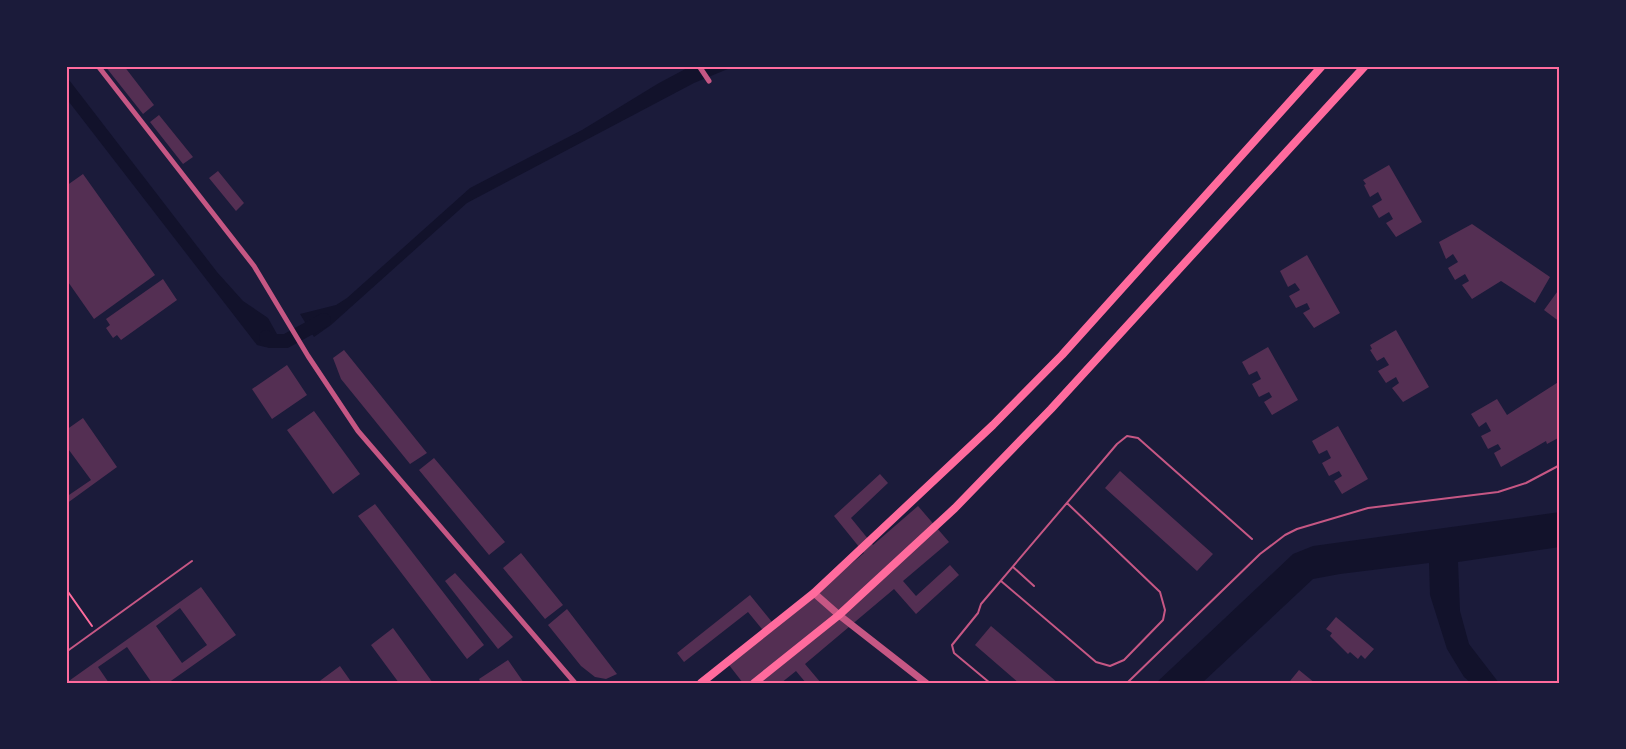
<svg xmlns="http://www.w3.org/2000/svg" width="1626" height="749" viewBox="0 0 1626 749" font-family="'Zilla Slab',serif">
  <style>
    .water { fill: #12122b }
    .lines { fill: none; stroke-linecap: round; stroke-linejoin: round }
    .canal { stroke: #12122b; stroke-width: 14 }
    .building { fill: #542f53; fill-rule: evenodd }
    .path { stroke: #ff6b9d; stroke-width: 2 }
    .service { stroke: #c65784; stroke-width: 2 }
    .minor { stroke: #c65784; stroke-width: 5 }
    .tertiary { stroke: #c65784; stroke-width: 7 }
    .primary { stroke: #ff6b9d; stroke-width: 8 }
    .neatline { fill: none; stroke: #ff6b9d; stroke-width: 2 }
  </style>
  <rect width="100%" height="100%" fill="#1b1b3a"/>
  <path class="water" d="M691,66H735L694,83L467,203L331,325L314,337L300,314L336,305L347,298L470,188L582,130L659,83Z
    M66,76L217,272L243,301L268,318L282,343L265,347L257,345L66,98Z
    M1560,512V547L1458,562L1460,611L1469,644L1499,683H1471L1464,677L1447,649L1430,595L1429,563L1340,574L1313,579L1202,683H1156L1293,554L1313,546Z"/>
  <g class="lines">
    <path class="canal" d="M266,337L269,341H286L324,320"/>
  </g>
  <path class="building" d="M105,66H124L154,105L143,114Z
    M159,115L193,157L183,164L150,122Z
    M1389,165L1422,222L1396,237L1386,223L1393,219L1389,212L1379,218L1372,206L1382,200L1378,192L1370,197L1364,185L1366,184L1363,180Z
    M218,171L244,203L236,211L209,178Z
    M83,174L155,275L94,319L66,279V186Z
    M1472,224L1550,277L1535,303L1501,281L1472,299L1462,285L1469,281L1465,274L1455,280L1448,268L1458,262L1453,254L1446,259L1439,242Z
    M1307,255L1340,313L1314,328L1303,313L1310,309L1307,303L1296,308L1289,296L1300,290L1295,283L1288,287L1280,271Z
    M163,279L177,300L121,340L117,335L113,338L106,328L110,325L106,319Z
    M1560,288V322L1544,310Z
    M1396,330L1429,387L1403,402L1392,388L1399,383L1396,377L1386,383L1378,371L1389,365L1384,357L1377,361L1370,350L1372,349L1370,345Z
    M1268,347L1298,400L1272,415L1264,402L1272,397L1269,392L1259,397L1252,384L1261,379L1257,371L1249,375L1242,362Z
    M344,350L427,453L410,464L341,379L333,358Z
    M287,365L307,395L272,419L252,389Z
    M1560,381V437L1547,444L1546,441L1501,467L1494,453L1501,449L1498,444L1488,449L1481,436L1491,431L1486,422L1479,427L1471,414L1497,399L1507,415Z
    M314,411L360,474L333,494L287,430Z
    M83,418L117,467L66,504V497L91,480L66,446V430Z
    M1338,426L1368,479L1342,494L1334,481L1342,476L1339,471L1329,476L1322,463L1331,458L1327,450L1319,454L1312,441Z
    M434,458L505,542L489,555L419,470Z
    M1120,471L1213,554L1197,571L1105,488Z
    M880,474L888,483L851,518L873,545L918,506L949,542L903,581L916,596L950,565L959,575L916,614L894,589L805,664L821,683H806L796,671L781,683H743L729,665L766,634L748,612L684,662L677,653L750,595L776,627L864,553L834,516Z
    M375,504L484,645L467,659L358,516Z
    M521,553L563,605L545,619L503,568Z
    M455,573L513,637L498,649L445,581Z
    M201,587L236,635L168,683H152L127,647L98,667L109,683H66ZM180,608L207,645L182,663L156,626Z
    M567,609L617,674L606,679L595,677L581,666L548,625Z
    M1336,617L1374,649L1365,659L1361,655L1358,659L1350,652L1348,654L1330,636L1332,633L1326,629Z
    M991,626L1058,683H1019L975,645Z
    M393,628L433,683H399L371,645Z
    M508,660L524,683H481L479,679Z
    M340,666L352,683H317Z
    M1299,670L1315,683H1293L1290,681Z"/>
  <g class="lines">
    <path class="path" d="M66,589L92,626"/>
    <path class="service" d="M1013,567L1034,586
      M1001,581L1096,662L1110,666L1124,660L1163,620L1165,610L1160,592L1067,503
      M66,652L192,561
      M990,683L954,653L952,645L978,613L981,604L1117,444L1127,436L1138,438L1252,539
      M1127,683L1260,554L1285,535L1297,529L1368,508L1498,492L1526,483L1560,465"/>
    <path class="minor" d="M98,66L254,266L308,356L358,431L575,683
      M699,66L709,81"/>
    <path class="tertiary" d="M814,593L839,615L926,683"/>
    <path class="primary" d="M701,683L814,593L993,425L1062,355L1322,66
      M754,683L839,615L955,508L1051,409L1365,66"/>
  </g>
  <rect width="1626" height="749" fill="none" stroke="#1b1b3a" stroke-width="135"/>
  <rect x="68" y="68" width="1490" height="614" class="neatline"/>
</svg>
